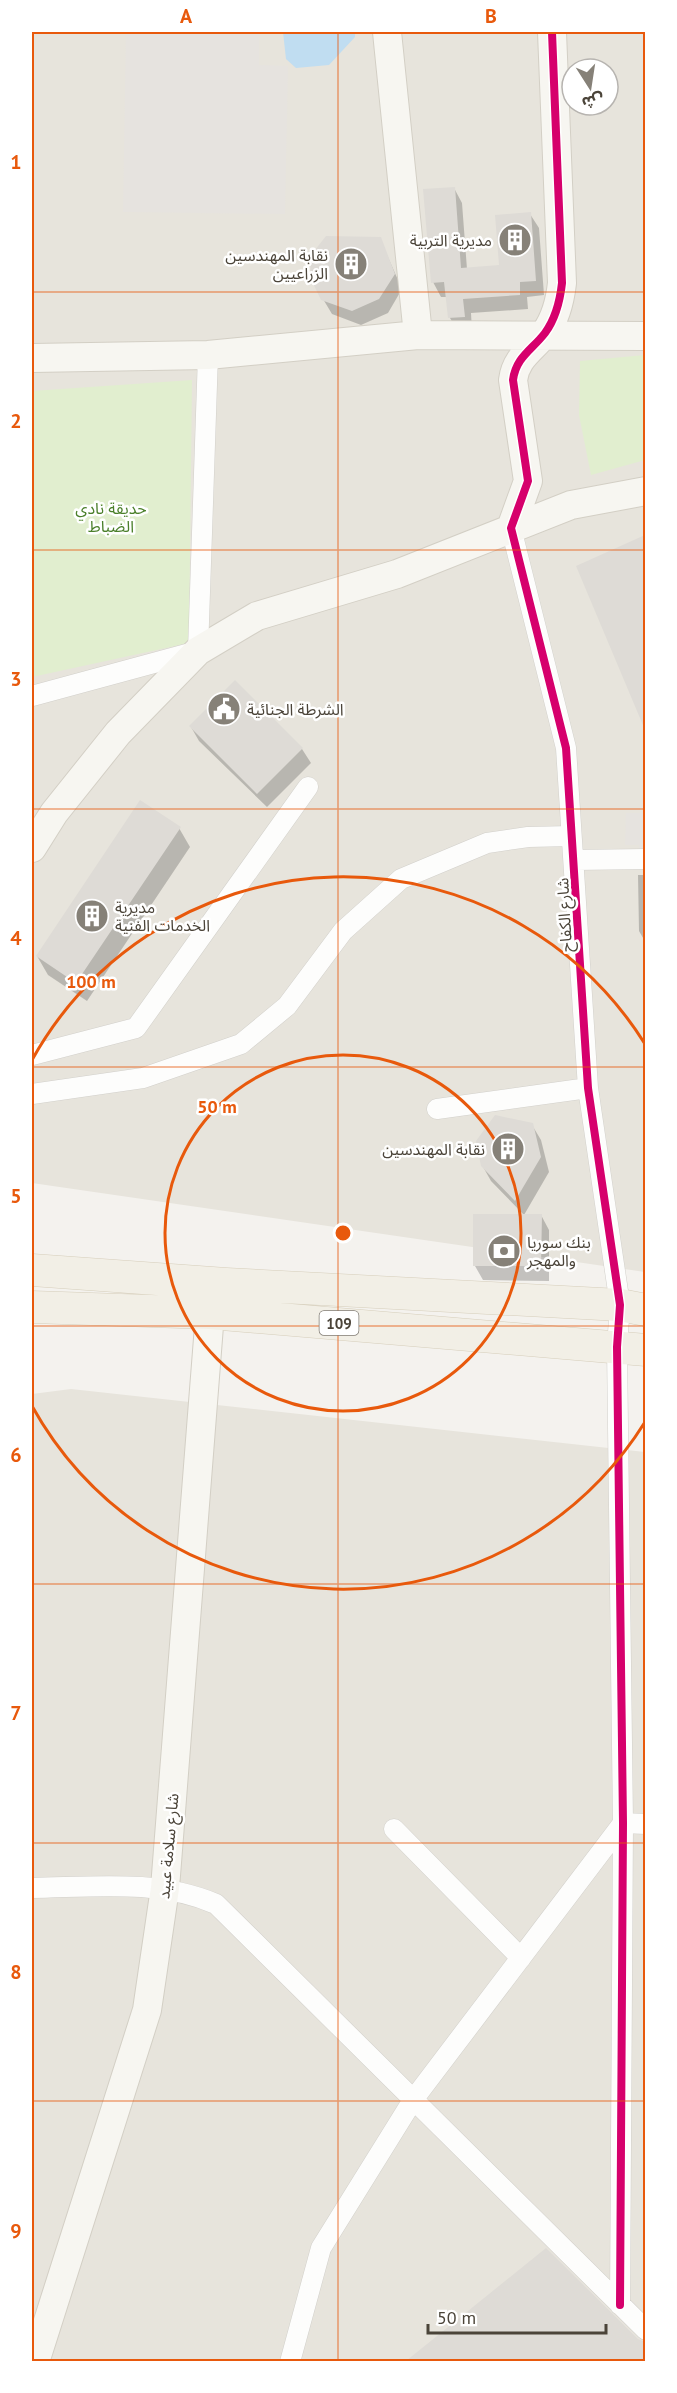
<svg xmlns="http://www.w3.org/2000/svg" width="677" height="2393" viewBox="0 0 677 2393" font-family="'PT Sans','Noto Sans Arabic',sans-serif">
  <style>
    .residential { fill: #e7e4dc; fill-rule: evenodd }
    .green { fill: #e1eecf }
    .parking { fill: #e6e3df }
    .water { fill: #c0ddf1 }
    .shadow { fill: #0003 }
    .building { fill: #dedbd6 }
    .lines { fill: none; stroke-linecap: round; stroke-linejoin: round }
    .street-casing { stroke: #d2d0cb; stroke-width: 21 }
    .secondary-casing { stroke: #d3cfc5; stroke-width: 30 }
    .primary-casing { stroke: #d6cebb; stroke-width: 33 }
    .street { stroke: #fdfdfc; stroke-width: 20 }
    .secondary { stroke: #f7f6f1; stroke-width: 28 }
    .primary { stroke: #f2efe6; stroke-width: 32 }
    .cycleway-casing { stroke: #fff; stroke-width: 11 }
    .cycleway { stroke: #d6006c; stroke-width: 8 }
    .grid { fill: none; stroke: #e8590c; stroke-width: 1.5; stroke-opacity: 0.55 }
    .ring { fill: none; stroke: #e8590c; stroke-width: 3 }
    .labels { text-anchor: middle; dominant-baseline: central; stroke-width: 5; stroke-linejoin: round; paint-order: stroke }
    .shield { fill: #fff; stroke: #817c74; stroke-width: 1.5 }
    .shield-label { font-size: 15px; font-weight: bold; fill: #4b4439 }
    .poi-label { font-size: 16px; fill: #4b4439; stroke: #fff; text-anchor: end }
    .park-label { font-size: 16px; fill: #4a7f2a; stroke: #fff }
    .street-label { font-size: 16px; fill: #4b4439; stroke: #fff }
    .centre { fill: #e8590c; stroke: #fff; stroke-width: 3 }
    .ring-label { font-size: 18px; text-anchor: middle; font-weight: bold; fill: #e8590c; stroke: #fff; stroke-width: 5; stroke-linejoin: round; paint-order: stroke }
    .neatline { fill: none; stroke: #e8590c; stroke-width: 2 }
    .grid-label { font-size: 20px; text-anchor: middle; font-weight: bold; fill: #e8590c }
  </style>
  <rect width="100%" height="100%" fill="#f4f2ee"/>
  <path class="residential" d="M32,32H645V1272L32,1183ZM572,69H608V105H572Z
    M71,1389L645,1452V2361H32V1394Z"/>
  <path class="green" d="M645,355V460L591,475L579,415L580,361Z
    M192,380L189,643L32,677V391Z"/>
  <path class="parking" d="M126,32H259V65L288,66L285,214L123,212Z
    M626,813H645V862H639V845H625Z"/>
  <path class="water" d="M283,32H355V37L329,65L296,68L286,59Z"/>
  <path class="shadow" d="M454,188L462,203L467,269L500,266L530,214L539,228L544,295L527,297L528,309L471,313L472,331L458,332L450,318L448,297H441L433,282Z
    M380,239L402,289L388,313L361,325L332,314L323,299Z
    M646,536V724L578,566Z
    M191,727L302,749L311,763L267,807L199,741Z
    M179,828L190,847L87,1001L48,975L37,956Z
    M638,875H646V943L639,931Z
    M532,1125L541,1140L549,1172L524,1215L491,1181L482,1165Z
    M541,1215L549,1230V1281L483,1280L475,1266Z
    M546,2250L637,2340L646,2342V2362H408Z"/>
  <path class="building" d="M455,187L461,268L499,265L495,215L531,212L536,281L520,282V295L463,299L465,317L448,318L444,282L431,283L423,189Z
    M326,236L381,237L395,274L379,299L352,311L321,300L310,277L311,255Z
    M645,535V730L576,566Z
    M235,680L303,748L257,794L189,726Z
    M140,800L181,827L76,983L36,956Z
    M495,1115L533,1123L541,1157L515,1201L481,1166L476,1141Z
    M473,1214H542L541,1266H473Z
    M546,2248L638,2339L645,2342V2361H406Z"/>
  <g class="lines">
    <g class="street-casing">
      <path id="street" d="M511,528L566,748L588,1088L620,1305L617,1347L623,1823L620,2305
        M32,696L198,651L208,355
        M574,860L646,859
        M32,1055L136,1028L308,787
        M32,1094L143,1078L241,1044L287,1006L343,931L401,879L487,843L528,837L571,836
        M437,1109L588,1088
        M394,1829L521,1958
        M32,1888C94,1887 158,1879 216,1904L646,2330
        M290,2362L321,2248L413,2100L623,1823L646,1824"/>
    </g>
    <g class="secondary-casing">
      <path id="secondary" d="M387,32L418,335
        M32,358L208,355L418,335L646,336
        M511,528L528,481L513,380C516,357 532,350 545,333C556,318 560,301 562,283L552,32
        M32,848L54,813L118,733L198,651L257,616L397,574L571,505L646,491
        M35,2362L147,2010L165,1888L210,1313"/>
    </g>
    <g class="primary-casing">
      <path id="primary" d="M32,1270L226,1284L620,1305L646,1310
        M32,1307L210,1313L646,1350"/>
    </g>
    <use href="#street" class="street"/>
    <use href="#secondary" class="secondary"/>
    <use href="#primary" class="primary"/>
    <g class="cycleway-casing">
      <path id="cycleway" d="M552,32L562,283C560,301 556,318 545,333C532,350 516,357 513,380L528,481L511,528L566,748L588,1088L620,1305L617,1347L623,1823L620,2305"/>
    </g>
    <use href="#cycleway" class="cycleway"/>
  </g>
  <path class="grid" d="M338,32V2362M32,292H646M32,550H646M32,809H646M32,1067H646M32,1326H646M32,1584H646M32,1843H646M32,2101H646"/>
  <g class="ring">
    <circle cx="343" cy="1233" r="178"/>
    <path d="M645 1422A356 356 0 0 1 32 1406M32 1060A356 356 0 0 1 645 1044"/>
  </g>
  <defs>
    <g id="building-disc" transform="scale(1.725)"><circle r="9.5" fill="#868178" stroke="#fff"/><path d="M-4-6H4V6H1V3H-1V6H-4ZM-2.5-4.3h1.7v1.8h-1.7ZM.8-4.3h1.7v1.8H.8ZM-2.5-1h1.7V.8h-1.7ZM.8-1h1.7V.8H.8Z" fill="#fff"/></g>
    <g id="civic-disc" transform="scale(1.725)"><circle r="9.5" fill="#868178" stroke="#fff"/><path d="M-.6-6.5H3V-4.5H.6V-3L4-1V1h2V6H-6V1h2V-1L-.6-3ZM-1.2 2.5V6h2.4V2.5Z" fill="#fff"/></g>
    <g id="bank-disc" transform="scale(1.725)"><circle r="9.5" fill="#868178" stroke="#fff"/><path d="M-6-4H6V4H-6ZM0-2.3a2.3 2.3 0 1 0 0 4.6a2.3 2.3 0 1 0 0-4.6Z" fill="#fff"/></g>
  </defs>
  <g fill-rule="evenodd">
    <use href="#building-disc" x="515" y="240"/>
    <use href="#building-disc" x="351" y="264"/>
    <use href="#civic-disc" x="224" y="709"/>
    <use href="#building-disc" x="92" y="916"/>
    <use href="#building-disc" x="508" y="1149"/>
    <use href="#bank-disc" x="504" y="1251"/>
  </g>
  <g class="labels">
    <rect class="shield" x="319.5" y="1311" width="39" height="24" rx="4.5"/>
    <g class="shield-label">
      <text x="339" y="1323">109</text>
    </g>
    <g class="poi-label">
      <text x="492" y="240">مديرية التربية</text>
      <text x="328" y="255">نقابة المهندسين<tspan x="328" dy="18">الزراعيين</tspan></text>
      <text x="247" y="709" text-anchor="start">الشرطة الجنائية</text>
      <text x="115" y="907" text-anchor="start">مديرية<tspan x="115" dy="18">الخدمات الفنية</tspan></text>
      <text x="485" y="1149">نقابة المهندسين</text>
      <text x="527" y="1242" text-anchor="start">بنك سوريا<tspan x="527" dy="18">والمهجر</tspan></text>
    </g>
    <g class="park-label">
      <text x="111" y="508">حديقة نادي<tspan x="111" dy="18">الضباط</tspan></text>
    </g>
    <g class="street-label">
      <text transform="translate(564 915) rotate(-93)">شارع الكفاح</text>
      <text transform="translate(168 1846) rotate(-85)">شارع سلامة عبيد</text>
    </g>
  </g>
  <circle cx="343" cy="1233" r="9" class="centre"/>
  <g class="ring-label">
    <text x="91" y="988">100 m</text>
    <text x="217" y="1113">50 m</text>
  </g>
  <rect width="677" height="2393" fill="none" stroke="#ffffff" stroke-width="66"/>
  <g transform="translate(590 87) rotate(168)"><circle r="28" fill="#ffffff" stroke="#b7b4b0" stroke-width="1.5"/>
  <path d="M0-4.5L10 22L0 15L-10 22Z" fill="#868178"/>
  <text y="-9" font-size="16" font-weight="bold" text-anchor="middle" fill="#4b4439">ش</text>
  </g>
  <path d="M428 2324v9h178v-9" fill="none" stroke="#4b4439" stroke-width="3"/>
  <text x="437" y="2324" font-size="18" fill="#4b4439" stroke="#ffffff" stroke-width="4.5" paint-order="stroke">50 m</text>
  <rect x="33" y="33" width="611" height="2327" class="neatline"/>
  <g class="grid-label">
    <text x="186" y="23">A</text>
    <text x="491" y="23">B</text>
    <text x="16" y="169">1</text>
    <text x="16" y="428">2</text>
    <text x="16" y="686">3</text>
    <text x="16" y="945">4</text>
    <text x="16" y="1203">5</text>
    <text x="16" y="1462">6</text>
    <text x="16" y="1720">7</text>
    <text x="16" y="1979">8</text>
    <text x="16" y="2238">9</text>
  </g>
</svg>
